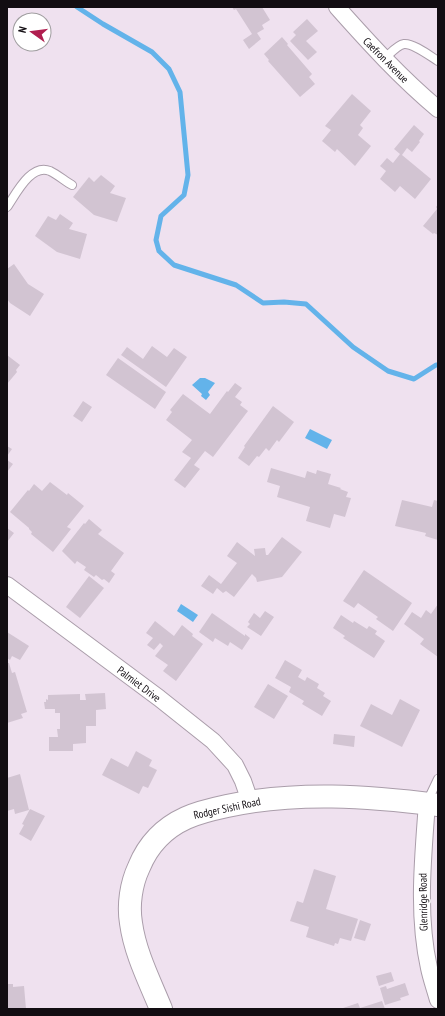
<svg xmlns="http://www.w3.org/2000/svg" width="445" height="1016" viewBox="0 0 445 1016" font-family="'PT Sans Narrow',sans-serif">
  <style>
    .water { fill: #63b3ea }
    .lines { fill: none; stroke-linecap: round; stroke-linejoin: round }
    .stream { stroke: #63b3ea; stroke-width: 5 }
    .building { fill: #d2c4d2 }
    .service-casing { stroke: #aa9daa; stroke-width: 10 }
    .minor-casing { stroke: #aa9daa; stroke-width: 18 }
    .secondary-casing { stroke: #aa9daa; stroke-width: 24 }
    .service { stroke: #fff; stroke-width: 8 }
    .minor { stroke: #fff; stroke-width: 16 }
    .secondary { stroke: #fff; stroke-width: 22 }
    .labels { text-anchor: middle; dominant-baseline: central; stroke-width: 3; stroke-linejoin: round; paint-order: stroke }
    .street-label { font-size: 11px; fill: #120d12; stroke: #fff }
  </style>
  <rect width="100%" height="100%" fill="#efe1ef"/>
  <path class="water" d="M200,378H205L215,383L208,392L210,395L206,400L201,396L202,394L192,385Z
    M310,429L332,440L327,449L305,438Z
    M181,604L198,615L193,622L177,611Z"/>
  <g class="lines">
    <path class="stream" d="M77,7L103,24L152,52L169,69L180,92L188,175L184,195L161,216L156,240L159,251L174,265L236,285L263,303L284,302L306,304L353,347L388,371L414,379L436,365H438"/>
  </g>
  <path class="building" d="M232,7H262L270,20L262,25L264,29L257,33L261,39L249,49L243,40L252,34L236,9L234,10Z
    M307,19L318,31L306,41L317,52L308,60L290,41L296,35L293,32Z
    M282,37L288,44L287,45L312,74L309,77L315,84L300,97L268,61L269,60L264,54Z
    M352,94L371,111L360,125L363,128L358,135L371,146L355,166L337,149L335,152L322,141L331,130L325,126Z
    M414,125L424,134L419,141L420,142L412,152L407,148L402,155L431,179L415,199L400,186L395,192L380,179L386,171L380,166L387,158L393,163L400,154L394,149Z
    M101,175L115,186L110,193L126,198L117,222L94,215L73,197L89,177L94,182Z
    M438,204V235L434,233L433,234L423,226L437,209L436,207Z
    M60,214L73,223L69,229L87,234L80,259L57,252L35,236L48,216L56,220Z
    M14,264L28,284L44,294L30,316L10,303L7,299V269Z
    M152,346L167,357L174,348L187,357L166,387L121,355L127,347L143,359Z
    M7,355L20,365L16,370L17,372L7,384Z
    M118,358L166,392L155,409L106,375Z
    M235,383L242,388L235,397L242,402L240,405L248,411L213,457L205,451L194,465L200,469L185,488L174,480L191,458L182,452L192,440L166,420L172,412L170,410L183,394L210,414L227,391L228,392Z
    M83,401L92,407L82,422L73,416Z
    M273,406L294,422L279,442L277,440L269,451L266,448L259,457L257,456L249,466L238,458L245,447L244,446Z
    M7,446L12,449L7,456Z
    M7,460L13,464L7,472Z
    M271,468L305,478L307,471L316,474L317,470L331,474L328,484L341,488L340,489L348,492L346,497L351,498L345,517L334,514L330,528L306,521L310,507L277,497L280,486L267,482Z
    M50,482L67,495L68,493L84,506L67,527L71,529L53,552L31,534L32,532L29,529V528L10,512L28,490L29,491L34,484L42,491Z
    M402,500L432,507L434,500L438,501V540L425,536L426,533L395,526Z
    M89,519L102,530L98,534L124,553L111,571L115,574L109,583L104,579L102,580L96,575L94,577L84,570L86,567L77,561L75,564L62,551L84,523L85,524Z
    M7,528L14,533L7,542Z
    M282,537L302,552L282,577L257,582L256,578L252,574L234,597L226,591L223,593L217,588L213,594L201,586L209,575L221,584L237,563L227,556L237,542L255,556L254,549L265,548L266,555H268Z
    M364,570L412,603L393,631L376,619L378,617L358,603L354,608L343,601Z
    M89,576L104,588L80,618L66,607Z
    M438,604V657L420,644L424,639L404,624L412,612L421,618L426,610L431,614Z
    M265,611L274,617L261,636L247,627L250,624L248,622L254,613L260,618Z
    M212,613L245,636V634L250,638L242,650L230,642L228,646L215,638L213,642L199,632Z
    M341,615L353,623L354,621L367,629L369,626L377,631L375,634L385,641L374,658L343,638L345,636L333,628Z
    M155,621L174,636L182,625L193,634L192,636L203,644L176,681L163,671L168,665L155,656L163,646L160,643L154,650L147,645L153,638L146,633Z
    M7,632L29,646L20,660L12,656L10,660L7,658Z
    M285,660L302,670L298,677L305,681L307,677L319,684L317,688L325,693L323,696L331,701L322,716L302,704L304,701L289,692L291,687L275,678Z
    M7,663H9L12,673L15,672L27,712L21,714L23,718L7,723Z
    M268,684L288,696L274,719L254,707Z
    M105,693L106,709L96,710V726H86V743L73,744V751H49V737H58L57,729H60V713H55V709H45L44,702H46V699L48,700V695L80,694V700H86L85,694Z
    M400,699L420,710L402,747L360,726L371,704L392,715Z
    M334,734L355,736L354,747L333,744Z
    M136,751L152,760L149,766L157,770L148,788L143,786L139,794L102,775L111,758L128,767Z
    M20,774L29,810L15,814L14,809L7,811V778Z
    M30,809L45,816L31,841L19,834L24,825L22,824Z
    M314,869L336,876L326,909L358,919L351,941L340,938L338,944L335,943L334,946L306,937L309,927L290,921L297,901L303,903Z
    M360,920L371,924L365,941L354,938Z
    M391,972L394,981L379,986L376,976Z
    M405,983L409,995L400,998L401,1000L385,1005L380,988L386,986L387,989Z
    M7,984H13V987L24,986L26,1009H7Z
    M382,1001L385,1009H340L358,1003L360,1008Z"/>
  <g class="lines">
    <g class="service-casing">
      <path id="service" d="M384,59C390,54 397,45 404,44C413,43 430,56 438,61
        M7,207C16,194 31,163 50,171C58,175 65,181 72,185
        M427,802L438,779"/>
    </g>
    <g class="minor-casing">
      <path id="minor" d="M337,7C369,43 401,78 438,109
        M7,585L159,698L213,741L235,765L243,781L250,801
        M427,803C423,858 417,914 429,968C431,978 435,989 438,1000"/>
    </g>
    <g class="secondary-casing">
      <path id="secondary" d="M161,1009C150,982 135,953 131,923C128,905 131,884 139,867C148,845 164,828 186,818C199,812 213,809 227,806C296,791 368,796 438,805"/>
    </g>
    <use href="#service" class="service"/>
    <use href="#minor" class="minor"/>
    <use href="#secondary" class="secondary"/>
  </g>
  <g class="labels">
    <g class="street-label">
      <text transform="translate(386 60) rotate(45)">Caefron Avenue</text>
      <text transform="translate(139 684) rotate(37)">Palmiet Drive</text>
      <text transform="translate(227 808) rotate(-12)">Rodger Sishi Road</text>
      <text transform="translate(423 902) rotate(-91)">Glenridge Road</text>
    </g>
  </g>
  <rect width="445" height="1016" fill="none" stroke="#120d12" stroke-width="16"/>
  <g transform="translate(32 32) rotate(284)"><circle r="19" fill="#ffffff" stroke="#a09ea0"/>
  <path d="M0-3L7 15L0 10L-7 15Z" fill="#b01e4f"/>
  <text y="-6" font-size="11" font-weight="bold" text-anchor="middle" fill="#120d12">N</text>
  </g>
</svg>
